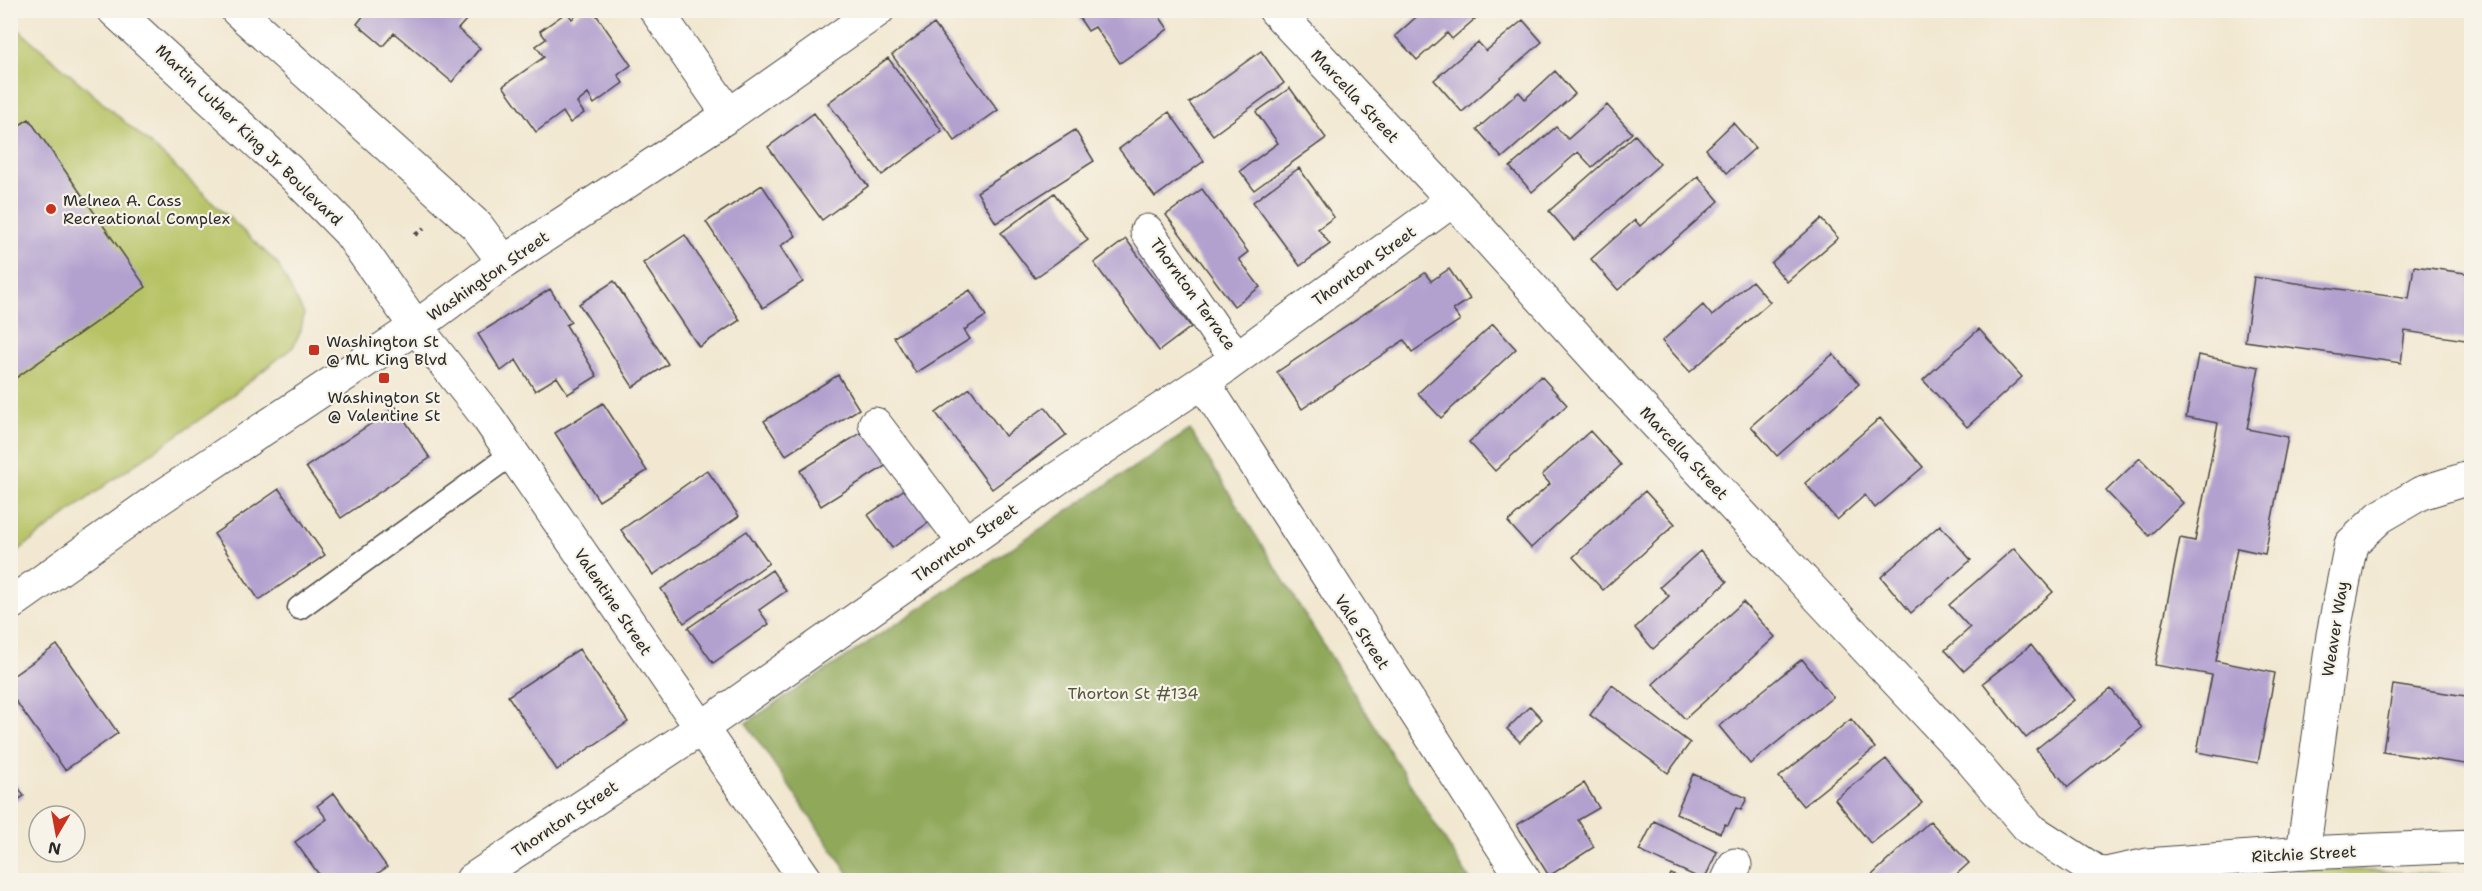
<svg xmlns="http://www.w3.org/2000/svg" width="2482" height="891" viewBox="0 0 2482 891" font-family="'Shantell Sans',sans-serif">
  <style>
    .green { fill: #b6c264; stroke: #707648; stroke-width: 1.5 }
    .forest { fill: #90a85a; stroke: #5e6a42; stroke-width: 1.5 }
    .building { fill: #b2a0cf }
    .lines { fill: none; stroke-linecap: round; stroke-linejoin: round }
    .lane-casing { stroke: #494744; stroke-width: 25 }
    .street-casing { stroke: #494744; stroke-width: 35 }
    .secondary-casing { stroke: #494744; stroke-width: 35 }
    .primary-casing { stroke: #494744; stroke-width: 35 }
    .path { stroke: #494744; stroke-width: 4; stroke-dasharray: 4.5 4.5; stroke-linecap: butt }
    .lane { stroke: #fff; stroke-width: 22 }
    .street { stroke: #fff; stroke-width: 33 }
    .secondary { stroke: #fff; stroke-width: 33 }
    .primary { stroke: #fff; stroke-width: 33 }
    .poi-dot { fill: #c8321e; stroke: #f7f3e8; stroke-width: 2 }
    .labels { text-anchor: middle; dominant-baseline: central; stroke-width: 4.5; stroke-linejoin: round; paint-order: stroke }
    .street-label { font-size: 16px; fill: #2b2b2b; stroke: #f7f3e8 }
    .poi-label { font-size: 16px; fill: #2b2b2b; stroke: #f7f3e8; text-anchor: start }
    .park-label { font-size: 16px; fill: #55583c; stroke: #f7f3e8 }
  </style>
  <rect width="100%" height="100%" fill="#f7f3e8"/>
  <filter id="ink" filterUnits="userSpaceOnUse"><feTurbulence type="fractalNoise" baseFrequency=".0167" numOctaves="2"/><feDisplacementMap in="SourceGraphic" scale="12" xChannelSelector="R" yChannelSelector="G"/><feConvolveMatrix kernelMatrix="1 2 1 2 8 2 1 2 1" color-interpolation-filters="sRGB"/></filter>
  <filter id="wash" filterUnits="userSpaceOnUse"><feTurbulence type="fractalNoise" baseFrequency=".008" numOctaves="4" result="noise"/><feDisplacementMap in="SourceGraphic" scale="24" xChannelSelector="R" yChannelSelector="G"/><feGaussianBlur stdDeviation="1.35" result="paint"/><feColorMatrix in="noise" values="0 0 0 0 0 0 0 0 0 0 0 0 0 0 0 0 0 1.4 0 .05"/><feComposite in="paint" operator="in"/></filter>
  <g filter="url(#wash)">
    <rect width="100%" height="100%" fill="#f2e8d1"/>
    <path class="green" d="M11,23L165,157L277,263L304,314L301,330L293,347L212,411L111,481L11,556Z
      M2313,868L2472,876L2471,880H2246Z"/>
    <path class="forest" d="M1190,430L1470,880H853L746,723Z"/>
    <g id="blocks">
      <path class="building" d="M358,10H454L466,20L458,29L480,48L452,82L394,33L383,46L357,24L364,15Z
        M583,10H593L631,65L618,75L623,83L594,104L588,94L577,103L584,113L570,123L563,112L536,132L503,86L544,57L536,46L546,39L540,31L567,12L572,19Z
        M1074,10H1155L1168,29L1120,63L1095,27L1088,31Z
        M1424,10H1485L1452,39L1447,33L1417,60L1395,36Z
        M1523,20L1542,42L1462,112L1434,80L1478,42L1486,51Z
        M934,24L998,110L955,141L892,55Z
        M1261,51L1284,83L1213,135L1189,103Z
        M888,58L942,131L882,175L828,103Z
        M1555,71L1575,94L1502,158L1477,129L1519,92L1525,99Z
        M1290,88L1326,138L1254,190L1240,171L1278,143L1256,112Z
        M1607,105L1632,133L1592,167L1578,152L1532,192L1510,167L1556,127L1568,139Z
        M1169,112L1204,161L1155,197L1119,149Z
        M814,113L868,186L822,220L768,147Z
        M29,119L146,287L10,382V131Z
        M1733,123L1755,148L1727,173L1706,149Z
        M1075,130L1094,161L996,223L977,192Z
        M1635,135L1660,164L1574,240L1549,211Z
        M1299,168L1334,217L1318,229L1330,244L1300,266L1253,202Z
        M1698,176L1719,201L1618,290L1591,259L1635,220L1640,226Z
        M762,185L796,236L780,246L803,282L763,308L706,222Z
        M1202,189L1248,252L1239,259L1260,287L1234,306L1166,215Z
        M1054,193L1088,240L1035,278L1001,233Z
        M1821,219L1838,238L1787,282L1771,263Z
        M685,235L740,320L699,347L643,263Z
        M1126,239L1191,327L1159,351L1094,263Z
        M2414,266L2472,274V341L2405,331L2401,363L2245,341L2254,277L2409,299Z
        M1449,269L1470,299L1453,310L1460,320L1412,352L1404,340L1302,409L1277,372L1425,273L1431,281Z
        M614,281L668,364L633,387L579,304Z
        M1752,281L1770,302L1690,372L1662,341L1703,305L1712,316Z
        M550,289L571,322L566,325L597,376L568,394L557,377L535,391L516,360L501,371L478,334Z
        M970,290L986,316L964,330L970,339L916,373L894,337Z
        M1493,324L1516,349L1441,418L1418,393Z
        M1979,329L2022,377L1967,427L1923,380Z
        M1833,354L1859,384L1777,456L1751,426Z
        M2198,355L2259,367L2247,429L2288,437L2265,554L2237,548L2216,661L2275,673L2258,763L2197,752L2212,675L2155,665L2180,538L2195,541L2218,423L2186,417Z
        M838,375L859,409L786,455L764,421Z
        M1541,376L1567,405L1495,471L1469,442Z
        M970,388L1005,436L1045,407L1066,435L992,489L936,413Z
        M603,403L647,471L599,501L555,433Z
        M396,407L430,458L341,518L306,467Z
        M1880,418L1923,467L1875,508L1865,495L1837,520L1805,483Z
        M875,424L895,460L821,506L800,471Z
        M1590,431L1621,465L1531,548L1508,522L1550,484L1542,475Z
        M2140,458L2183,503L2149,536L2106,491Z
        M707,470L739,516L653,575L621,530Z
        M912,484L935,518L892,548L868,515Z
        M279,489L325,555L259,600L214,534Z
        M1645,491L1675,524L1603,590L1573,557Z
        M1940,525L1971,560L1911,613L1881,577Z
        M747,531L769,563L684,623L661,589Z
        M2014,548L2053,592L1964,671L1945,650L1970,628L1949,605Z
        M1700,551L1727,582L1653,649L1635,628L1669,596L1660,587Z
        M772,570L786,591L759,610L769,624L713,663L688,628Z
        M1743,602L1775,637L1685,719L1653,684Z
        M57,645L118,733L65,770L10,693V678Z
        M2031,645L2074,700L2026,738L1983,683Z
        M579,649L628,722L557,770L508,696Z
        M1802,659L1833,697L1750,764L1719,726Z
        M1612,685L1690,743L1668,773L1590,715Z
        M2393,685L2472,697V765L2383,752Z
        M2111,689L2142,728L2068,787L2036,749Z
        M1530,706L1542,719L1520,742L1507,729Z
        M1851,719L1875,748L1803,806L1779,777Z
        M1886,759L1922,803L1871,844L1835,799Z
        M1693,774L1747,798L1741,810L1736,808L1728,825L1725,824L1720,833L1676,813Z
        M10,775L24,796L10,805Z
        M1584,783L1599,808L1578,820L1594,847L1549,876L1517,825Z
        M334,793L387,867L368,880H323L295,842L327,819L317,806Z
        M1654,821L1717,852L1704,880L1639,851Z
        M1930,821L1969,863L1950,880H1877L1872,875Z
        M1671,874L1685,880H1668Z"/>
    </g>
  </g>
  <g filter="url(#ink)">
    <use href="#blocks" fill-opacity="0" stroke="#494744" stroke-width="1.5"/>
    <g class="lines">
      <g class="lane-casing">
        <path id="lane" d="M299,608L512,454"/>
      </g>
      <g class="street-casing">
        <path id="street" d="M656,10L729,115
          M1147,231L1217,333L1238,357
          M416,327L488,418L806,880
          M1203,382L1524,880
          M875,424L965,543
          M2303,853L2333,635L2351,544L2380,517L2421,493L2472,477
          M472,880L700,729L1058,478L1222,369L1453,200
          M1728,880L1735,865"/>
      </g>
      <g class="secondary-casing">
        <path id="secondary" d="M114,10L289,171L349,232L416,327
          M237,10L477,226L504,262
          M1275,10L1453,200L1621,386L1972,761L2030,829L2101,875L2147,865L2303,853L2472,846"/>
      </g>
      <g class="primary-casing">
        <path id="primary" d="M10,604L157,500L416,327L504,262L729,115L878,10"/>
      </g>
      <path class="path" d="M415,235L424,228"/>
      <use href="#lane" class="lane"/>
      <use href="#street" class="street"/>
      <use href="#secondary" class="secondary"/>
      <use href="#primary" class="primary"/>
    </g>
  </g>
  <g class="poi-dot">
    <circle cx="51" cy="209" r="6"/>
    <rect x="308" y="344" width="12" height="12" rx="3"/>
    <rect x="378" y="372" width="12" height="12" rx="3"/>
  </g>
  <g class="labels">
    <g class="street-label">
      <text transform="translate(1355 96) rotate(47)">Marcella Street</text>
      <text transform="translate(249 135) rotate(44)">Martin Luther King Jr Boulevard</text>
      <text transform="translate(1364 266) rotate(-36)">Thornton Street</text>
      <text transform="translate(488 276) rotate(-35)">Washington Street</text>
      <text transform="translate(1193 294) rotate(54)">Thornton Terrace</text>
      <text transform="translate(1684 453) rotate(47)">Marcella Street</text>
      <text transform="translate(965 543) rotate(-35)">Thornton Street</text>
      <text transform="translate(613 602) rotate(56)">Valentine Street</text>
      <text transform="translate(2335 629) rotate(-81)">Weaver Way</text>
      <text transform="translate(1362 632) rotate(57)">Vale Street</text>
      <text transform="translate(565 819) rotate(-34)">Thornton Street</text>
      <text transform="translate(2304 854) rotate(-3)">Ritchie Street</text>
    </g>
    <g class="poi-label">
      <text x="63" y="200">Melnea A. Cass<tspan x="63" dy="18">Recreational Complex</tspan></text>
      <text x="326" y="341">Washington St<tspan x="326" dy="18">@ ML King Blvd</tspan></text>
      <text x="384" y="397" text-anchor="middle">Washington St<tspan x="384" dy="18">@ Valentine St</tspan></text>
    </g>
    <g class="park-label">
      <text x="1133" y="693">Thorton St #134</text>
    </g>
  </g>
  <rect width="2482" height="891" fill="none" stroke="#f7f3e8" stroke-width="36"/>
  <g transform="translate(57 834) rotate(190)"><circle r="28" fill="#f7f3e8" stroke="#a5a39c" stroke-width="1.5"/>
  <path d="M0-4.5L10 22L0 15L-10 22Z" fill="#c8321e"/>
  <text y="-9" font-size="16" font-weight="bold" text-anchor="middle" fill="#2b2b2b">N</text>
  </g>
</svg>
